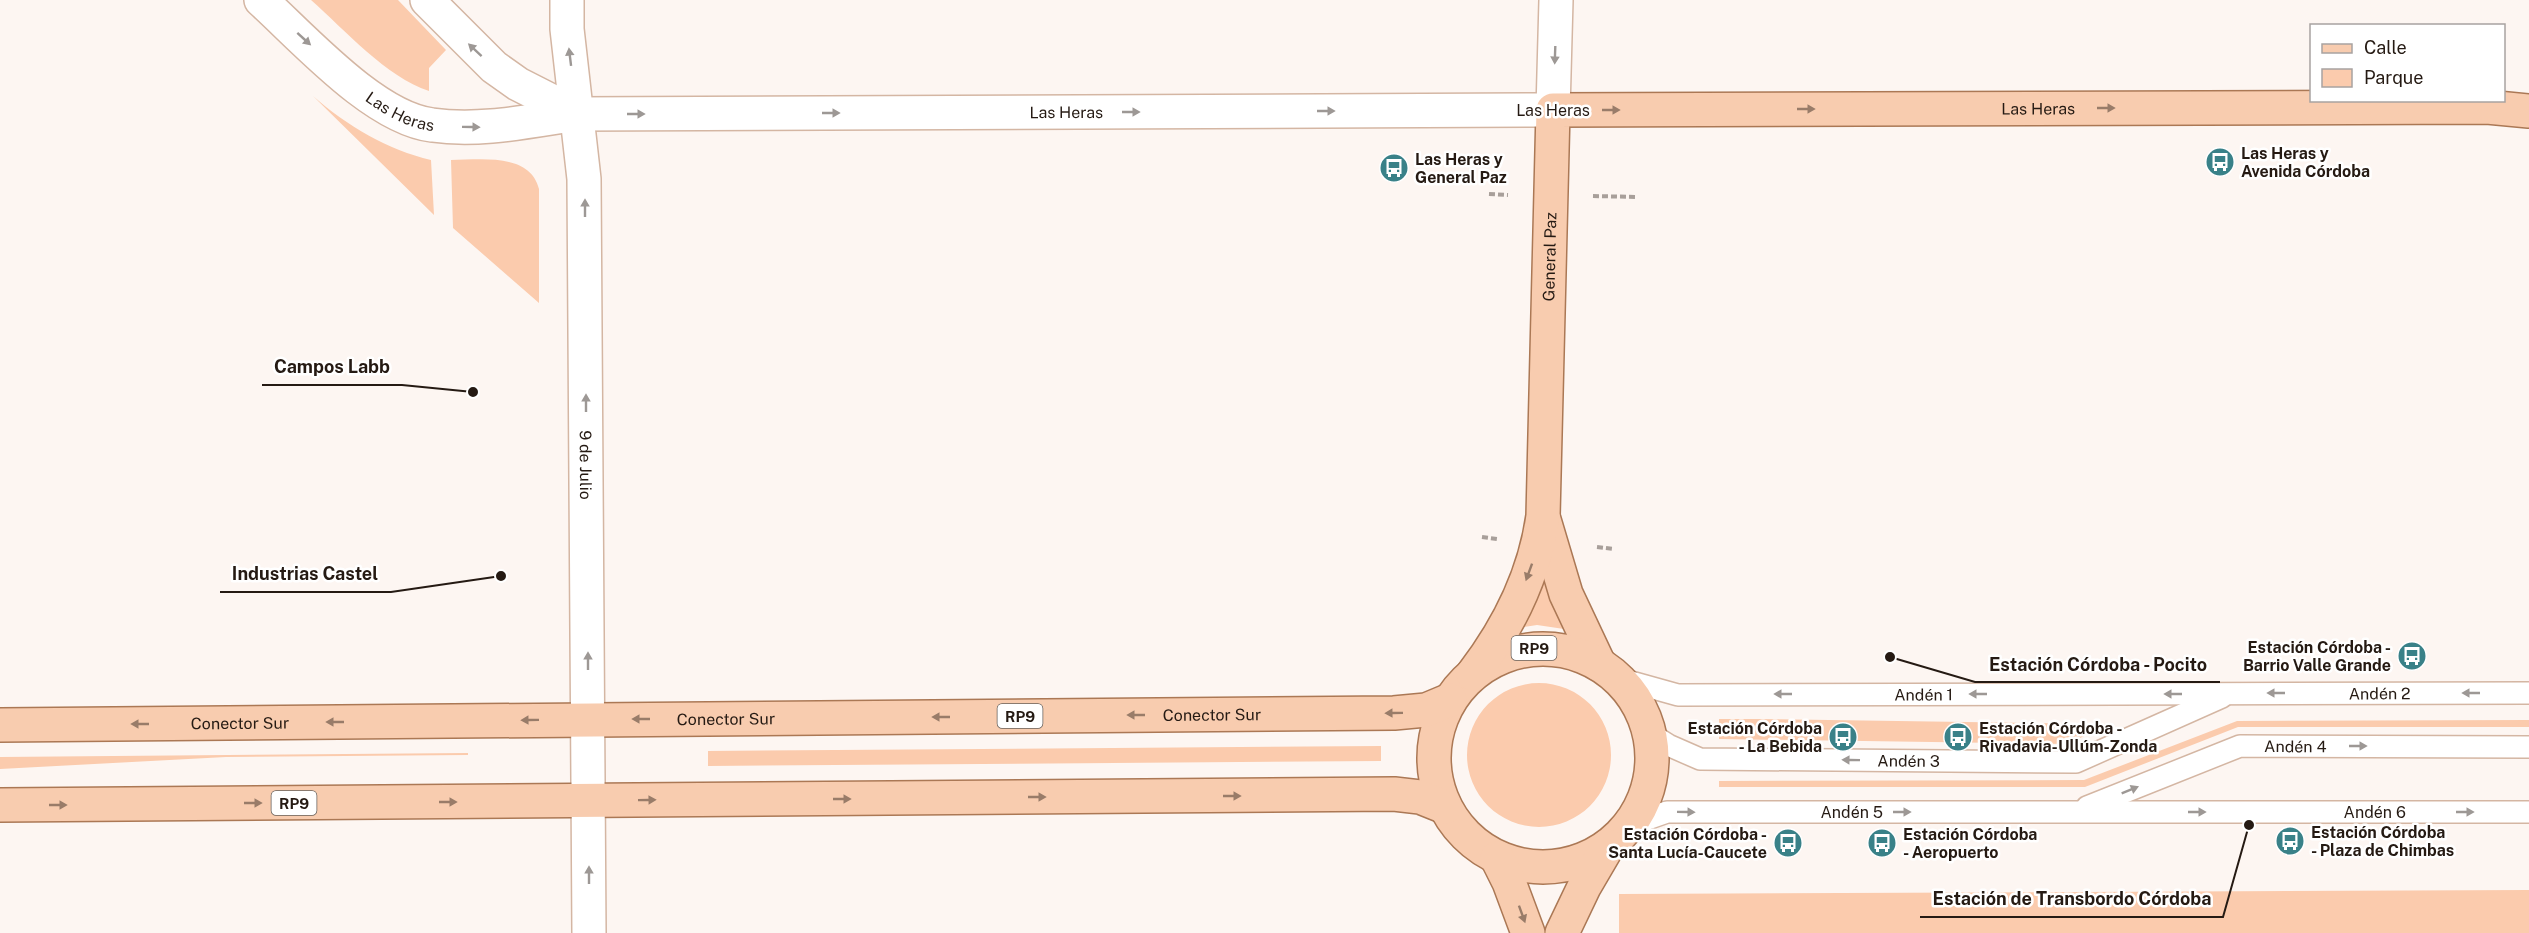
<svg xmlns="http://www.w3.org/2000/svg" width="2529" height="933" viewBox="0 0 2529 933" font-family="'Public Sans',sans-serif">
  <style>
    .green { fill: #fbcbad }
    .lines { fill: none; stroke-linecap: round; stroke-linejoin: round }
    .service-casing { stroke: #d4b6a3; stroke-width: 24 }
    .minor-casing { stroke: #d4b6a3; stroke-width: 36 }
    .primary-casing { stroke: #ab7855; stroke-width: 36 }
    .path { stroke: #a89f9a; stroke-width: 4; stroke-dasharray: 6 3; stroke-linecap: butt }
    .service { stroke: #fff; stroke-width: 21 }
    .minor { stroke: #fff; stroke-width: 33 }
    .primary { stroke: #f8ccaf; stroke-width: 33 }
    .oneway { fill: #9d9895 }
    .oneway2 { fill: #997c69 }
    .labels { text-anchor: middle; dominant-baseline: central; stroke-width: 5; stroke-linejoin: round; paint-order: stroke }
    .shield { fill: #fff; stroke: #665f5a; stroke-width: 1.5 }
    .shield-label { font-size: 15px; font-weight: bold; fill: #251a13 }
    .street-label { font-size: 16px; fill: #251a13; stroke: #fff }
    .poi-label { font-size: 16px; font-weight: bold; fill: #251a13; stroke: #fff; text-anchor: start }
    .leader { fill: none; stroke: #251a13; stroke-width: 2 }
    .callout-dot { fill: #251a13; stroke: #fff; stroke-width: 2 }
    .callout-label { font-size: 18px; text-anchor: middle; font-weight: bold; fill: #251a13; stroke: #fff; stroke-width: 5; stroke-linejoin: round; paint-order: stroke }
  </style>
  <rect width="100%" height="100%" fill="#fdf6f2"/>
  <path class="green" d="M311,0H398L446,50L429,68V91C386,77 345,30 311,0Z
    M313,96C347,126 388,150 431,160L434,215Z
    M451,160C479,160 530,152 539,189V303L453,228Z
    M1544,549L1559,616L1564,629L1537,625L1517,628Z
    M1467 755a72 72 0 1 1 144 0a72 72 0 1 1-144 0Z
    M1719,719H1760L2110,724L2067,744L1719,739Z
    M2529,720V727H2238L2085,787H1719V781L2084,780L2237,721Z
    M1381,746V761L708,766V751Z
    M468,753V755L226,757L0,769V757Z
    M2529,890V933H1619V894Z"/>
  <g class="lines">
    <g class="service-casing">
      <g id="service">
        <path id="s1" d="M1617,678L1678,695L2529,693"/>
        <path id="s2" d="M1649,733L1668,745L1700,759L2076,762L2222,697"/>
        <path id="s3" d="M2087,807L2240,746L2529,747"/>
        <path id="s4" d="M1630,825L1667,812H2529"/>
      </g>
    </g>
    <g class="minor-casing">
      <g id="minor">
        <path id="s5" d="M261,0C303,38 374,118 432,125C480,132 529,121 577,114L1553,110L1556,0"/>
        <path d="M427,0L494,67L518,84L577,114"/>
        <path id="s6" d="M567,0V29L584,179L589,933"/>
      </g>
    </g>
    <g class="primary-casing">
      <g id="primary">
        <path d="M1544,520L1566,594L1599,664"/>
        <circle cx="1543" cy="758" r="109"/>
        <path id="s7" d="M1473,674C1508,628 1535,574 1543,516L1553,110L2487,107L2529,111"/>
        <path id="s8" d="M0,725L1394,713L1426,710L1450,700"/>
        <path d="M0,805L1394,794L1420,797L1445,807"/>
        <path d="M1497,858L1509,882L1528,933"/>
        <path d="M1562,933L1584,887L1608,846"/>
      </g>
    </g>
    <path class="path" d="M1489,194L1508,195
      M1593,196L1638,197
      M1482,537L1497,539
      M1597,547L1614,549"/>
    <use href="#service" class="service"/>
    <use href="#minor" class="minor"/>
    <use href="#primary" class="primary"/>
  </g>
  <defs><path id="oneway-solid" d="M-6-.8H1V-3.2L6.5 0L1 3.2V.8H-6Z" transform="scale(1.5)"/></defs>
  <g class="oneway">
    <use href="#oneway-solid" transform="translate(304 39) rotate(42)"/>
    <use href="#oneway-solid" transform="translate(475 50) rotate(-137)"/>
    <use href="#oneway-solid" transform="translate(1555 55) rotate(92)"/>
    <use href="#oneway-solid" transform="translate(570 57) rotate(-97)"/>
    <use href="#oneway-solid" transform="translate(1326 111)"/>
    <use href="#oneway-solid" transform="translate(1131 112)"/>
    <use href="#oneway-solid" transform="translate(831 113)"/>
    <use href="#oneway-solid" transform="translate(636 114)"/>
    <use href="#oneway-solid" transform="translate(471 127) rotate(1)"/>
    <use href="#oneway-solid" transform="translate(585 208) rotate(-90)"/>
    <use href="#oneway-solid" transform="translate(586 403) rotate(-90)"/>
    <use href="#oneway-solid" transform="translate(588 661) rotate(-90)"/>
    <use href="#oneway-solid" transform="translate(2276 693) rotate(-180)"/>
    <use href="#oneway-solid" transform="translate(2471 693) rotate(180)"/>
    <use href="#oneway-solid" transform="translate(1783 694) rotate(-180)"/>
    <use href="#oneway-solid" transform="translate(1978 694) rotate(180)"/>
    <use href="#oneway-solid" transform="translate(2173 694) rotate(180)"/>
    <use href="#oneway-solid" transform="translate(2358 746)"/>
    <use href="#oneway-solid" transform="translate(1851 760) rotate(-179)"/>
    <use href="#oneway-solid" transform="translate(2130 790) rotate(-22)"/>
    <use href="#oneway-solid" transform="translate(1686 812) rotate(1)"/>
    <use href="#oneway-solid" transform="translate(1902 812)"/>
    <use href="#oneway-solid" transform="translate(2197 812)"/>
    <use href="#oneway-solid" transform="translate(2465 812)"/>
    <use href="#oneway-solid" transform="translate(589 875) rotate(-90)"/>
  </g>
  <g class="oneway2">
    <use href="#oneway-solid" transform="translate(2106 108)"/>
    <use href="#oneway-solid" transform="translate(1806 109)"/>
    <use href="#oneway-solid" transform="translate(1611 110)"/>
    <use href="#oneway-solid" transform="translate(1529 572) rotate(110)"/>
    <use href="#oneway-solid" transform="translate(1394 713) rotate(179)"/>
    <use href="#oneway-solid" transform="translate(1136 715) rotate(180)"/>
    <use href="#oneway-solid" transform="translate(941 717) rotate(180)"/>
    <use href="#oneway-solid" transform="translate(641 719) rotate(180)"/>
    <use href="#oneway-solid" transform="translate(530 720) rotate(179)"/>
    <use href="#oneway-solid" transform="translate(335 722) rotate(180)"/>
    <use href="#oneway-solid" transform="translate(140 724) rotate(180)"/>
    <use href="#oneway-solid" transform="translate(1232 796)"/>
    <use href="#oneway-solid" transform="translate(1037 797)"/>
    <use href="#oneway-solid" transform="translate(842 799)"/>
    <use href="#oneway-solid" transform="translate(647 800) rotate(-1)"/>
    <use href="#oneway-solid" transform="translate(448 802)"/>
    <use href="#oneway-solid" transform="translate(253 803)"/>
    <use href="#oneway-solid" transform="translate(58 805)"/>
    <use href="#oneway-solid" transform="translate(1522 914) rotate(70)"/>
  </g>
  <defs>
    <g id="bus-disc" transform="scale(1.5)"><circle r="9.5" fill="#398188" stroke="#fff"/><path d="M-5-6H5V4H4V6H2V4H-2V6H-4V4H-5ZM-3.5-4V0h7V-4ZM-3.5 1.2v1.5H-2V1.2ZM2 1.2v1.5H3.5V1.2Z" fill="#fff"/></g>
  </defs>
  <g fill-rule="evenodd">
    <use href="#bus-disc" x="2220" y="162"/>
    <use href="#bus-disc" x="1394" y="168"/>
    <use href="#bus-disc" x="2412" y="656"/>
    <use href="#bus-disc" x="1843" y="737"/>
    <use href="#bus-disc" x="1958" y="737"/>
    <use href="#bus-disc" x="2290" y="841"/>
    <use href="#bus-disc" x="1788" y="843"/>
    <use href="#bus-disc" x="1882" y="843"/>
  </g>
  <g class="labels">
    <g class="shield">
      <rect x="1511.5" y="636" width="45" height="24" rx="4.5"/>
      <rect x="997.5" y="704" width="45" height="24" rx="4.5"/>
      <rect x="271.5" y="791" width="45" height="24" rx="4.5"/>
    </g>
    <g class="shield-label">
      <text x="1534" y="648">RP9</text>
      <text x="1020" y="716">RP9</text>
      <text x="294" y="803">RP9</text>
    </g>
    <g class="street-label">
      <text stroke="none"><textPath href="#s5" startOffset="180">Las Heras</textPath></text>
      <text stroke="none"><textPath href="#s7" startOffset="1066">Las Heras</textPath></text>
      <text x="1553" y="110">Las Heras</text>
      <text stroke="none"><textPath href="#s5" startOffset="850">Las Heras</textPath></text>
      <text stroke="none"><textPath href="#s7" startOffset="434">General Paz</textPath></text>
      <text stroke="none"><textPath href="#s6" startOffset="466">9 de Julio</textPath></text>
      <text stroke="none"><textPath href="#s1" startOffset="765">Andén 2</textPath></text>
      <text stroke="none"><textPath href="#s1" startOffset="309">Andén 1</textPath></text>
      <text stroke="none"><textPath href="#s8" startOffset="1212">Conector Sur</textPath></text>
      <text stroke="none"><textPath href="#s8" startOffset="726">Conector Sur</textPath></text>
      <text stroke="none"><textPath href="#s8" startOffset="240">Conector Sur</textPath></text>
      <text stroke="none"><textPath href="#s3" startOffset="220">Andén 4</textPath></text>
      <text stroke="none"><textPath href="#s2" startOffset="266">Andén 3</textPath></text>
      <text stroke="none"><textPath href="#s4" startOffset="224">Andén 5</textPath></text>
      <text stroke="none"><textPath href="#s4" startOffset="747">Andén 6</textPath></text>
    </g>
    <g class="poi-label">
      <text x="2241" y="153">Las Heras y<tspan x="2241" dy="18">Avenida Córdoba</tspan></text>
      <text x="1415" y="159">Las Heras y<tspan x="1415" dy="18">General Paz</tspan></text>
      <text x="2391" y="647" text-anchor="end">Estación Córdoba -<tspan x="2391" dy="18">Barrio Valle Grande</tspan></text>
      <text x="1822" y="728" text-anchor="end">Estación Córdoba<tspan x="1822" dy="18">- La Bebida</tspan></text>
      <text x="1979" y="728">Estación Córdoba -<tspan x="1979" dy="18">Rivadavia-Ullúm-Zonda</tspan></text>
      <text x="2311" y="832">Estación Córdoba<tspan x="2311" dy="18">- Plaza de Chimbas</tspan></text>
      <text x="1767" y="834" text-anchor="end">Estación Córdoba -<tspan x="1767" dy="18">Santa Lucía-Caucete</tspan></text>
      <text x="1903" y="834">Estación Córdoba<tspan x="1903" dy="18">- Aeropuerto</tspan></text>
    </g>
  </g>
  <path class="leader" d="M473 392L402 385H262M501 576L391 592H220M1890 657L1975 682H2220M2249 825L2223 917H1920"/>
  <g class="callout-dot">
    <circle cx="473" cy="392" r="6"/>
    <circle cx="501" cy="576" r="6"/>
    <circle cx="1890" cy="657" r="6"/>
    <circle cx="2249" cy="825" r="6"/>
  </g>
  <g class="callout-label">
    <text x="332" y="373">Campos Labb</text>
    <text x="305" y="580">Industrias Castel</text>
    <text x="2098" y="671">Estación Córdoba - Pocito</text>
    <text x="2072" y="905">Estación de Transbordo Córdoba</text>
  </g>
  <rect x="2310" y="24" width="195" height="78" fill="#ffffff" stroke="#a8a3a1" stroke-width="1.5"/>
  <rect x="2322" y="44" width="30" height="9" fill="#f8ccaf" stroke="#a8a3a1" stroke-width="1.5"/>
  <text x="2364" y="54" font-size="18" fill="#251a13">Calle</text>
  <rect x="2322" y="69" width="30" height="18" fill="#fbcbad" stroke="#a8a3a1" stroke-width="1.5"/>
  <text x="2364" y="84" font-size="18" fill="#251a13">Parque</text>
</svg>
